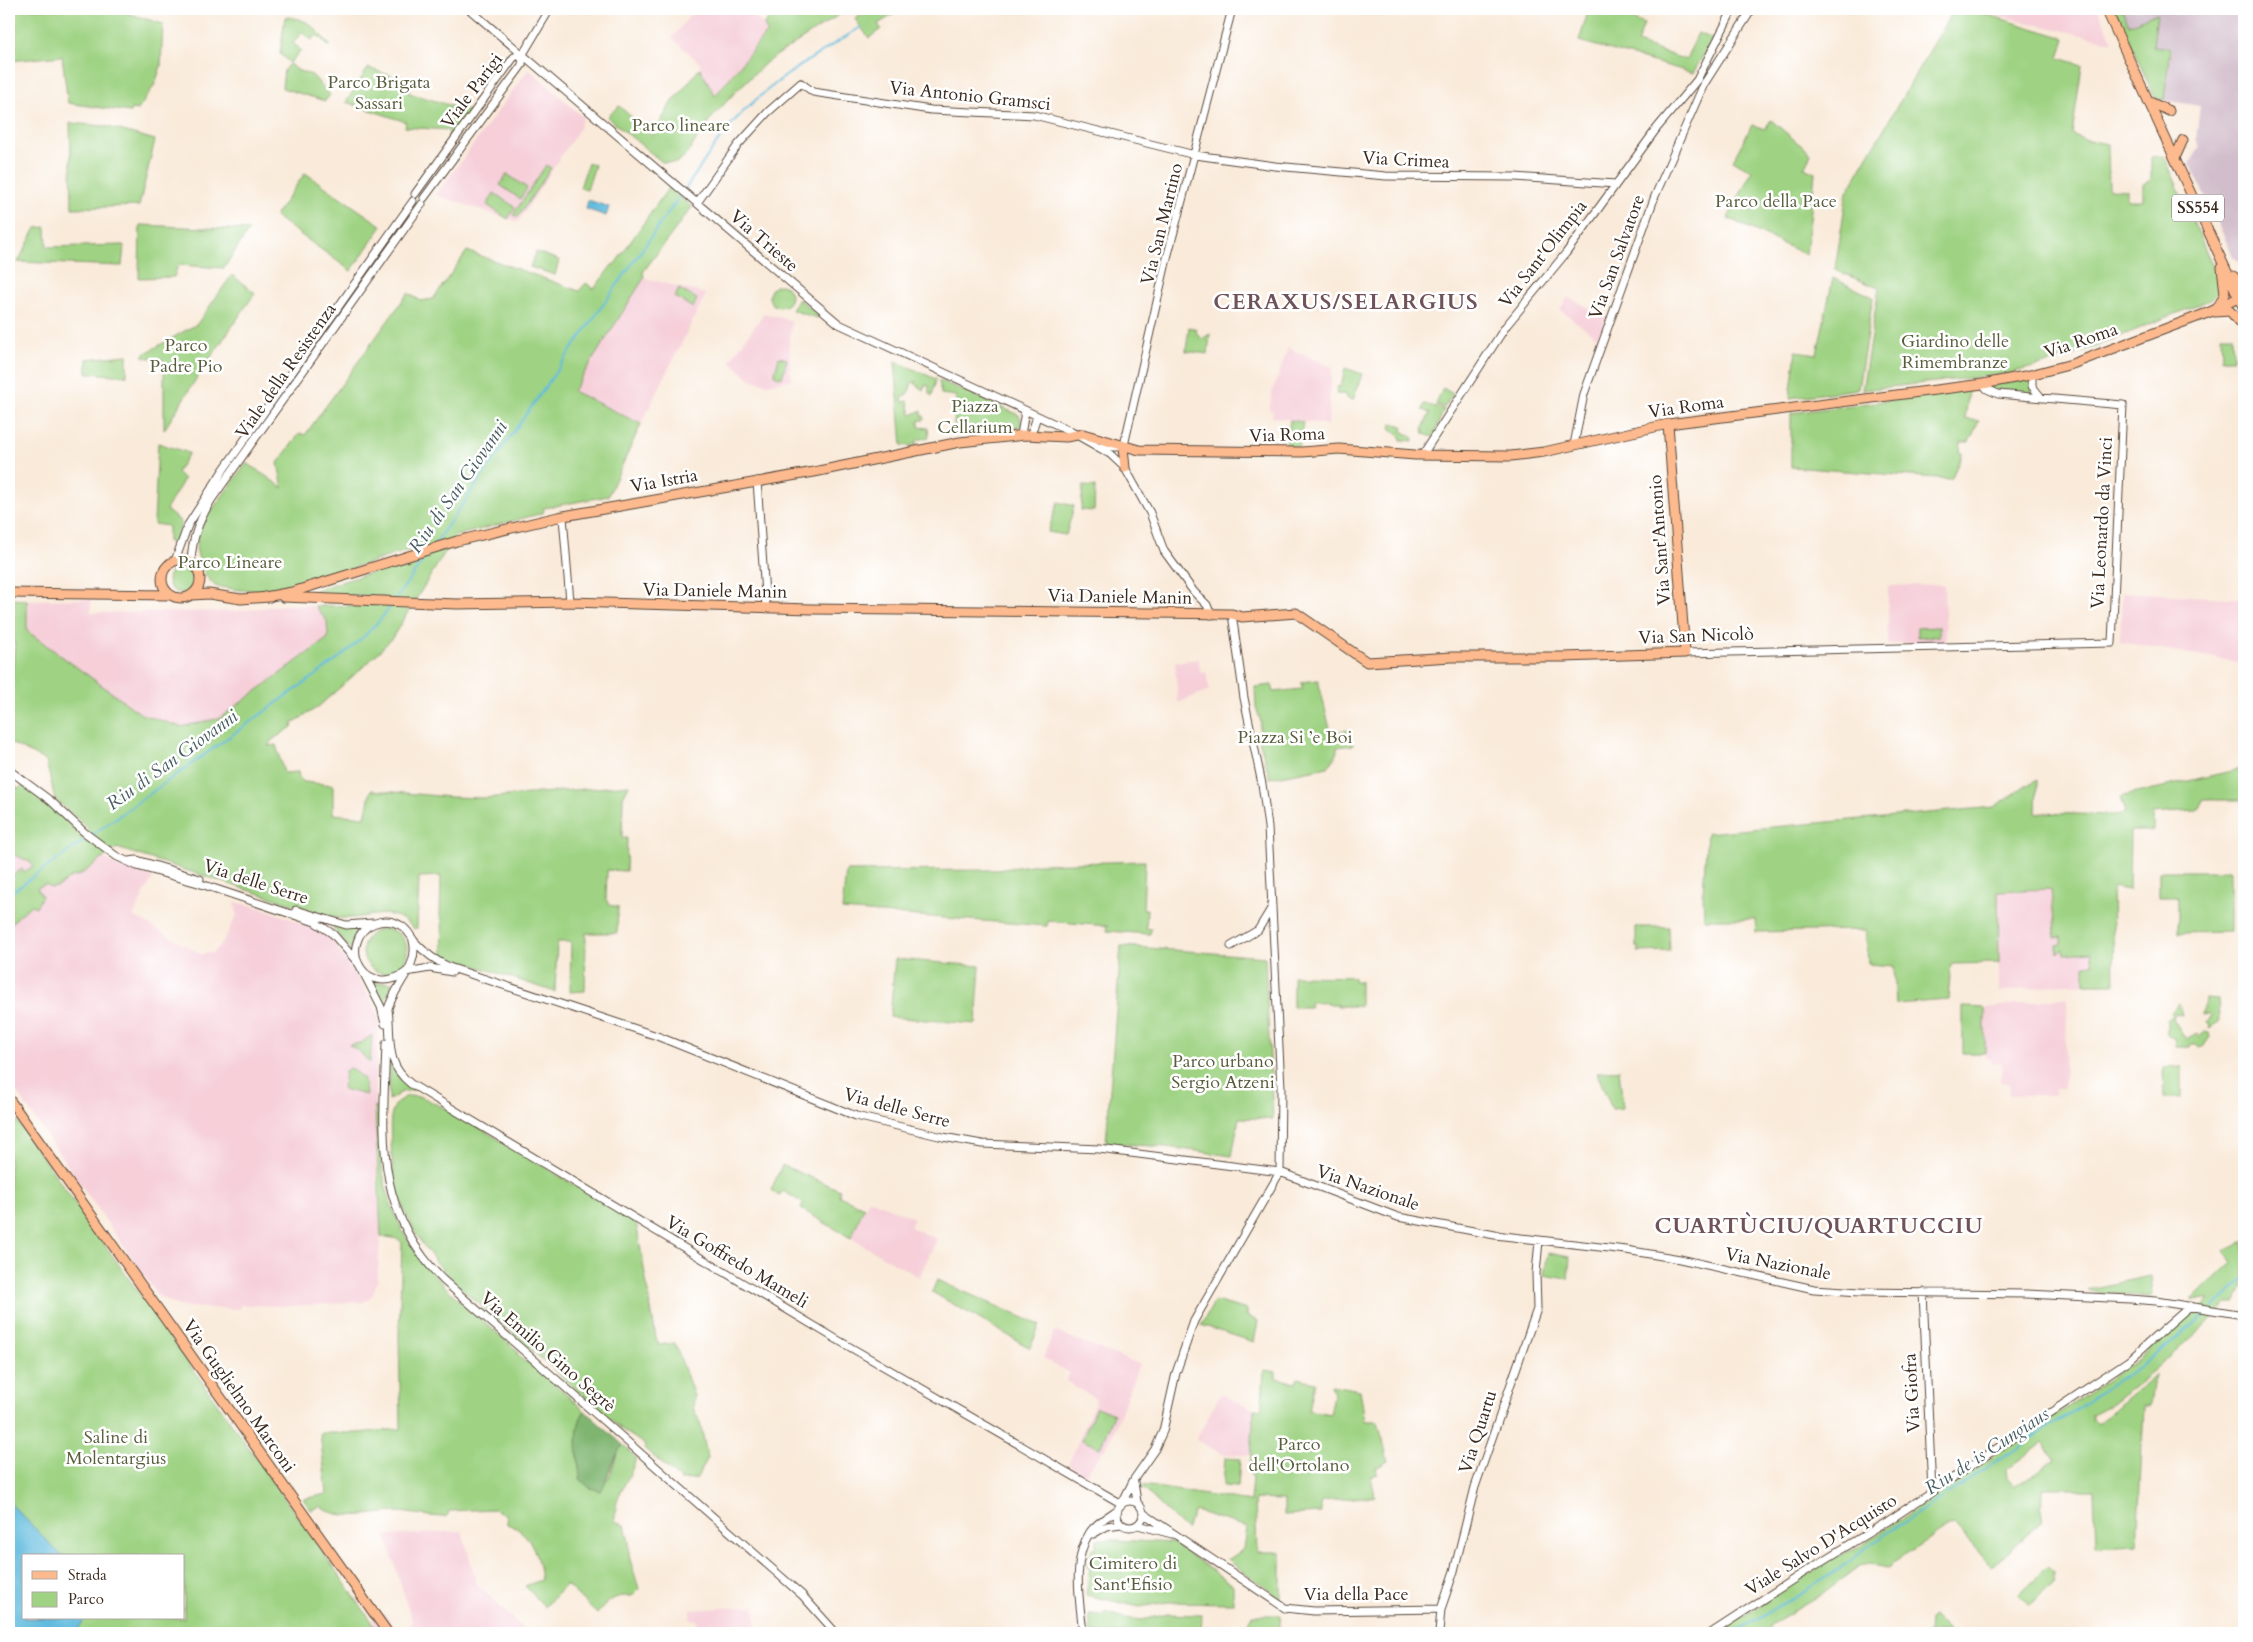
<svg xmlns="http://www.w3.org/2000/svg" width="2253" height="1642" viewBox="0 0 2253 1642" font-family="Cardo,serif">
  <style>
    .built { fill: #f6cfd9 }
    .industrial { fill: #d1bdcb }
    .green { fill: #9fd383; stroke: #6d7e50; fill-rule: evenodd }
    .forest { fill: #7fb571; stroke: #5d7048 }
    .water { fill: #60bbde; stroke: #4e727e }
    .lines { fill: none; stroke-linecap: round; stroke-linejoin: round }
    .stream { stroke: #60bbde; stroke-width: 2 }
    .minor-casing { stroke: #58473a; stroke-width: 9 }
    .major-casing { stroke: #58473a; stroke-width: 11 }
    .minor { stroke: #fff; stroke-width: 7 }
    .major { stroke: #fcba8e; stroke-width: 9 }
    .labels { text-anchor: middle; dominant-baseline: central; stroke-width: 5; stroke-linejoin: round; paint-order: stroke }
    .shield { fill: #fff; stroke: #766a62; stroke-width: 1 }
    .shield-label { font-size: 16px; font-weight: bold; fill: #3b2a1e }
    .park-label { font-size: 18px; fill: #595d3c; stroke: #fff }
    .street-label { font-size: 18px; fill: #3b2a1e; stroke: #fff }
    .water-label { font-size: 19px; font-style: italic; fill: #485d61; stroke: #fff }
    .district-label { font-size: 22px; font-weight: bold; letter-spacing: 1px; fill: #70535a; stroke: #fff }
  </style>
  <rect width="100%" height="100%" fill="#fff"/>
  <filter id="ink" filterUnits="userSpaceOnUse"><feTurbulence type="fractalNoise" baseFrequency=".02" numOctaves="2"/><feDisplacementMap in="SourceGraphic" scale="10" xChannelSelector="R" yChannelSelector="G"/><feConvolveMatrix kernelMatrix="1 2 1 2 8 2 1 2 1" color-interpolation-filters="sRGB"/></filter>
  <filter id="wash" filterUnits="userSpaceOnUse"><feTurbulence type="fractalNoise" baseFrequency=".0096" numOctaves="4" result="noise"/><feDisplacementMap in="SourceGraphic" scale="20" xChannelSelector="R" yChannelSelector="G"/><feGaussianBlur stdDeviation="1.12" result="paint"/><feColorMatrix in="noise" values="0 0 0 0 0 0 0 0 0 0 0 0 0 0 0 0 0 1.4 0 .05"/><feComposite in="paint" operator="in"/></filter>
  <g filter="url(#wash)">
    <rect width="100%" height="100%" fill="#f9ead9"/>
    <path class="built" d="M695,9H744L764,25L767,32L714,96L700,68V63L672,38Z
      M1969,9H2098L2113,42Z
      M529,69L583,117L579,129L518,222L436,195Z
      M644,278L706,294L641,424L572,391L615,321Z
      M1568,297L1606,317L1598,338L1560,310Z
      M764,313L792,321L789,344L791,380L767,384L750,379L730,361Z
      M1288,348L1332,367L1328,425L1272,417L1273,411L1269,410L1272,393Z
      M1944,584L1946,641L1888,644V586Z
      M2122,592L2244,599V663L2120,642Z
      M91,599V613L239,611L284,605L315,606L327,621L328,638L220,718L181,727L141,714L27,631V600Z
      M1199,659L1200,673L1206,672L1209,690L1178,703L1175,662Z
      M9,852L30,862L58,887L66,879L80,875L104,858L117,866L153,877L133,916L201,954L212,953L221,945L237,915L235,902L261,908L316,928L332,939L371,1000L379,1019L375,1083L377,1187L381,1232L377,1282L372,1296L364,1302L289,1306L240,1305V1309L182,1307L158,1296L9,1081Z
      M2051,889L2055,932L2061,937V945L2058,952L2064,949L2065,954L2091,952L2093,965L2084,973L2085,984H2063L1999,992L1998,891Z
      M2068,997L2064,1089H2055L2054,1095H2009V1084L2000,1082L2002,1064L1992,1063L1991,1059L1985,1058V1008Z
      M869,1199L914,1218L910,1227L937,1239L919,1277L851,1238Z
      M1054,1331L1139,1364L1111,1439L1085,1475L1068,1465L1096,1399L1066,1381L1070,1373L1043,1358Z
      M1220,1394L1254,1409L1251,1455L1222,1454L1196,1440Z
      M462,1531L477,1584L527,1633H346L361,1629L384,1613L397,1630L413,1624L386,1536Z
      M754,1606L758,1633H700L697,1620L690,1619V1610Z"/>
    <path class="industrial" d="M2122,9H2244V266L2233,256L2190,163L2200,147L2196,139L2200,106L2164,100L2171,48L2153,46L2157,13L2129,25Z"/>
    <path class="green" d="M9,9H114L163,24L161,66L155,84L138,110L131,109L130,112L68,103L62,56L9,61Z
      M778,9H848L768,61L737,90L709,121L686,155L676,163L662,162L607,117L619,106L653,136L672,101L673,102L700,68L715,96L767,32L764,25Z
      M870,9H902L878,24L881,29L869,38L855,19Z
      M1589,9H1607L1644,24L1637,43L1686,60L1698,33L1713,39L1693,73L1579,41Z
      M1954,9H1969L2065,38L2059,58L2082,65L2072,134L2083,139L2108,144L2109,189L2127,190V200H2143V184L2151,180V157L2164,156L2217,276L2218,291L2212,299L2067,358L2007,374L1862,390L1879,288L1835,270L1847,192Z
      M2115,9H2122L2129,25L2157,13L2153,46L2170,48L2164,100L2155,98Z
      M285,17C312,19 313,28 330,45L329,47L317,35L311,40L303,32L293,43L301,50L290,63L280,54Z
      M289,64L299,71L312,75L330,95L325,101L282,88L284,70Z
      M368,68L410,82L409,93L469,111L449,138L448,130L405,127L406,122L346,102Z
      M1771,120L1811,154L1804,168L1815,173L1806,255L1728,218L1752,171L1733,160L1752,125L1765,129Z
      M70,123L105,126L155,140L139,206L72,208Z
      M588,163L595,165L587,190L580,188Z
      M546,165L551,168L518,217L513,215Z
      M305,173L382,226L351,271L275,216Z
      M507,174L527,188L520,199L500,185Z
      M669,187L692,207L643,272L644,278L573,391L641,424L608,496L544,508L543,513L455,536L392,638L372,659L318,707L293,723L292,727L272,740L268,746L276,745L284,773L298,772L299,778L304,782L333,785V814L365,817L371,790L449,797L485,798L629,785L623,797L622,838H627L626,871L607,870L606,900L610,905L618,907L617,933H586L585,991L570,992L571,942H557L555,992L443,955L442,918L440,917L441,876L419,877L417,928L414,929C389,900 363,924 332,917L117,848L80,875L71,877L58,887L50,888L46,884L37,888L42,896L36,907L31,905L9,925V878L22,869L24,872L33,866L30,862L9,852V783L19,789L23,785L62,817L81,836L89,829L55,799L46,761L9,742V703L15,643L9,642V599L27,600V631L141,714L181,727L220,718L328,638L327,621L315,606L380,605L383,596L314,595L315,590L409,561L419,547L295,586L268,590H239L215,586L206,576L200,564L196,548L198,537L206,518L247,463L283,488L278,463L300,433L305,435L408,293L421,301L433,299L467,251L579,291L586,283L594,289L612,265L615,264Z
      M494,193L515,207L508,219L487,205Z
      M140,225L249,230L224,268L178,265L174,277L139,278Z
      M46,227L47,247L124,245L122,266L18,262L36,228Z
      M536,252L559,260L555,275L530,267Z
      M232,275L255,293L196,379L164,430V360L144,357V354L197,324Z
      M1833,278L1873,297L1858,389L1790,398L1796,351L1817,354Z
      M769 296a11 11 0 1 1 22 0a11 11 0 1 1-22 0Z
      M679,289L697,299L693,308L675,297Z
      M799,299L818,315L817,318L792,310Z
      M1189,327L1197,329L1196,332L1202,339L1210,334L1208,354L1186,351Z
      M2221,335H2232L2233,359H2222Z
      M127,355V376L87,373V359Z
      M779,357L787,359L782,378L774,375Z
      M895,361L936,379L932,396L929,394V386L925,385L923,390L915,384L916,382H912L909,392L902,398L903,402L908,401L911,415L922,410V416H924V420H919V427L928,428L929,437L917,440L916,445L902,446Z
      M1345,368L1362,374L1353,400L1346,398V394H1336L1338,386L1341,387Z
      M2031,378L2032,395L1991,390L1989,386Z
      M939,380L1019,415L1021,421L1020,426L1010,431L958,436L954,427L956,396L941,394Z
      M1443,388L1453,394L1445,407L1436,405Z
      M1969,390L1965,419L1979,421L1969,442H1961L1960,452L1963,453L1951,479L1791,467V413Z
      M1424,404L1444,409L1433,437L1424,434L1423,428L1430,413L1422,410Z
      M1290,420L1303,422L1299,447L1286,446Z
      M1392,423L1403,426L1402,431L1414,438L1413,441L1401,440V437L1390,428Z
      M158,443L189,453L177,472L184,479L166,510L181,522L176,543L168,542V526L154,524Z
      M1083,486L1095,487L1094,511L1081,510Z
      M1058,502L1074,506L1066,535L1048,532Z
      M168 580a13 13 0 1 1 26 0a13 13 0 1 1-26 0Z
      M1939,627V636L1917,637V628Z
      M1318,680L1331,733L1349,730L1353,745L1337,747V754L1328,767L1270,778L1258,736L1261,722L1256,707L1255,687L1272,685L1274,692L1302,689V682Z
      M2244,768V800H2203L2199,808L2194,811L2153,814V831H2130L2129,890L2112,887L2114,984H2085V965L2093,964L2091,952L2064,954L2063,949L2058,953L2057,945L2061,944V937L2056,938L2055,932L2051,889L1998,891L1999,963L1951,964L1948,1000L1896,1004L1894,966L1868,964L1866,930L1756,932L1755,919H1704L1703,892L1707,833L1994,807L2037,779L2036,813L2114,815L2125,813L2120,797Z
      M1145,861L1143,909H1147L1146,928L1151,929L1150,934L1107,931V926L1048,921L1047,926L842,910L846,871L997,870L1038,864Z
      M2159,871H2230V932L2178,933V897H2159Z
      M334,925L356,928L351,950L333,928Z
      M1636,927H1669L1670,951L1638,952L1640,947H1636Z
      M363 951a22 22 0 1 1 44 0a22 22 0 1 1-44 0Z
      M1121,946L1265,957L1273,1119L1239,1118L1232,1156L1168,1147L1106,1143Z
      M895,959L980,966L976,1024L890,1017Z
      M1293,976L1354,977V981H1360V1006H1337V1004H1326V1002H1310V1007H1293Z
      M372,982L393,983L386,998L384,1008Z
      M2205,999L2218,1000L2219,1022L2209,1028L2210,1024L2207,1022L2211,1016L2208,1013L2203,1014Z
      M2179,1003L2182,1015L2175,1013L2173,1019L2186,1039L2197,1033L2199,1037L2205,1032L2209,1033L2210,1037L2203,1047H2199L2197,1044H2191L2190,1047H2175L2174,1039L2167,1035V1020L2172,1016L2170,1012Z
      M1963,1007L1985,1008V1053H1963Z
      M372,1035L370,1063L361,1053L349,1045L361,1043Z
      M389,1063L401,1080L414,1090L402,1092L389,1100Z
      M2182,1067V1098H2164L2163,1068Z
      M350,1068L364,1079L366,1095L343,1089L345,1071Z
      M1619,1069L1623,1108L1612,1109L1597,1073Z
      M408,1096L422,1097L456,1114L636,1222L656,1338L659,1345L675,1343L694,1396L693,1408L700,1423L708,1458L696,1479L681,1480L645,1449L644,1444L624,1431C588,1400 552,1368 516,1336C448,1277 393,1238 391,1140C390,1122 388,1103 408,1096Z
      M375,1106L380,1107C380,1134 379,1164 387,1191C407,1265 463,1303 518,1351V1355L525,1362H530L585,1411C572,1427 579,1459 580,1479L590,1488L609,1478L618,1451L623,1445L636,1458C629,1484 614,1492 615,1521L625,1526L629,1542V1556L639,1589L632,1596C614,1595 609,1600 597,1614L566,1584L545,1607L525,1586L541,1580C538,1556 532,1532 507,1524L506,1515L494,1509L449,1511L447,1516L441,1517C426,1516 412,1513 398,1512C375,1512 340,1523 321,1506L311,1510L303,1499L327,1494L320,1433H357L401,1429L399,1337L402,1243L398,1239L381,1236Z
      M9,1110L380,1633H9ZM24,1556H184V1618H24Z
      M782,1165L840,1190L839,1196L864,1207L851,1238L801,1209L803,1203L783,1191L779,1196L771,1190Z
      M2244,1242V1286L2234,1303H2227L2216,1315L2155,1369L2115,1402L2091,1414V1420L2097,1424L2155,1375L2151,1406H2144L2137,1545L2096,1547L2094,1489H2043L2042,1521L1992,1567L1955,1526L1949,1527L1888,1567L1870,1564L1860,1566L1821,1595L1770,1625L1767,1633H1718L1835,1557L1856,1549L2138,1360L2189,1312L2197,1313L2210,1301L2192,1300L2232,1262L2224,1252ZM2043,1442L2055,1459L2014,1487L2008,1478L2007,1469Z
      M1548,1253L1570,1257L1568,1279L1544,1275Z
      M2151,1276L2153,1295L2151,1297L2088,1291L2094,1288Z
      M937,1280L1040,1325L1030,1348L932,1292Z
      M1215,1301L1247,1310V1316L1258,1321L1254,1342L1201,1325Z
      M1264,1370L1276,1372V1378L1296,1383L1298,1378L1315,1382L1309,1410L1330,1414L1334,1394L1331,1385L1360,1390L1365,1421H1378L1388,1461L1376,1468L1377,1474L1371,1476L1375,1496L1321,1501V1513L1284,1515V1500L1255,1499L1257,1552H1281V1599L1228,1560L1244,1549L1247,1527L1195,1511L1186,1530L1142,1487L1143,1485L1250,1502L1252,1479L1250,1472L1254,1409H1260L1262,1406Z
      M1096,1407L1114,1414L1100,1448L1082,1440Z
      M1225,1458L1240,1459L1238,1487L1223,1486Z
      M1097,1539L1173,1543L1233,1585V1603L1167,1602L1140,1607L1086,1595L1090,1568H1088L1089,1555L1093,1549H1096Z
      M2048,1566L2054,1572V1584L2029,1606L2018,1595Z
      M1105,1612L1125,1618L1142,1620L1168,1614L1202,1615L1201,1633H1091L1089,1614L1103,1615Z
      M1252,1615H1281L1279,1633H1243Z
      M1933,1617L1935,1618L1950,1633H1928L1929,1620Z"/>
    <path class="forest" d="M585,1411L623,1445C612,1457 609,1477 601,1491L590,1488L580,1479C579,1459 572,1427 585,1411Z"/>
    <path class="water" d="M588,200L609,207L606,216L586,209Z
      M9,1502L62,1556H24V1618H85L76,1633H9Z"/>
    <g class="lines">
      <path class="stream" d="M685,189C702,166 717,139 737,118C773,80 817,55 861,27
        M434,545L682,193
        M396,598L427,555
        M92,835L334,662C355,645 375,628 391,606
        M9,894L88,838
        M2214,1307L2244,1279
        M1735,1633L1838,1570L1886,1534L2086,1403L2147,1361L2209,1312"/>
    </g>
  </g>
  <g filter="url(#ink)">
    <g class="lines">
      <g class="minor-casing">
        <path id="minor" d="M469,9L839,324L1070,431L1110,454L1125,468L1150,513L1164,551L1194,592L1207,605L1211,615
          M415,194L514,57L523,54
          M424,198L522,65L523,54L550,9
          M697,203L738,145L768,112L801,83L813,92L931,110L1034,115L1195,155L1275,166L1386,176L1515,177L1616,184
          M2032,375V386L2040,396
          M1021,435L1025,411
          M1031,435L1037,416
          M1574,445L1584,394L1655,196L1704,84L1752,9
          M1100,447H1123L1125,441L1167,258L1232,9
          M1423,454L1506,326L1566,253L1657,128L1697,80L1733,9
          M757,481L766,608
          M563,517L570,602
          M175,561L188,525L224,469L413,201
          M191,562C192,538 199,520 212,499L422,204
          M1685,653L2112,643L2123,405L1998,394L1987,389L1983,384
          M9,770L51,801L84,832L116,856L137,866L198,883L315,922L333,934L358,963
          M129,861L137,860L200,879
          M296,910L346,925L373,923
          M1231,946L1258,930L1272,907
          M362,970L381,1007L385,1024
          M406,972L430,968L452,972
          M405,973C390,983 371,983 361,968C356,960 354,951 357,942C362,924 384,916 400,925C408,929 410,936 415,942C425,953 436,961 449,967L657,1036L856,1116L943,1137L982,1144L1099,1149L1280,1172L1398,1217L1495,1235L1626,1250L1680,1259L1814,1289L1860,1292L2027,1294L2130,1299L2156,1301L2244,1315
          M388,1009C392,1040 384,1063 411,1084L836,1339L1122,1504
          M387,1012C393,986 420,966 413,941
          M386,1044C383,1136 373,1209 443,1280L802,1595L836,1633
          M1923,1292L1932,1492
          M1134,1482L1137,1502
          M1117 1514a13 13 0 1 1 26 0a13 13 0 1 1-26 0Z
          M1122,1503L1134,1479L1155,1449L1163,1431L1176,1373L1194,1321L1280,1172L1281,1088L1268,827L1262,784L1244,698L1232,614
          M1143,1513L1285,1608L1314,1611L1441,1609
          M1138,1525L1172,1534
          M1093,1534L1107,1526L1121,1524
          M1083,1633C1080,1602 1071,1561 1090,1532C1096,1523 1108,1516 1117,1510
          M1439,1633L1441,1609L1454,1571L1475,1487L1537,1309L1536,1273L1539,1241
          M1711,1633L1803,1573L1888,1521L2128,1361L2190,1306"/>
      </g>
      <g class="major-casing">
        <path id="major" d="M2106,9L2244,309
          M2148,101L2169,111
          M2175,158L2183,140
          M2233,276L2244,287
          M2218,307L2225,294L2222,267
          M2215,312L2230,311L2244,328
          M1123,447L1125,468
          M162 579a19 19 0 1 1 38 0a19 19 0 1 1-38 0Z
          M9,593L170,595
          M192,595L209,594L241,599L270,597
          M265,597L292,592L457,541L558,517L814,472L960,442L1025,435L1066,437L1083,434L1139,450L1302,452L1339,449L1415,455L1511,456L1544,452L1668,424L1983,384L2030,375L2072,364L2210,312L2244,295
          M283,597L457,604L570,602L812,609L1232,614L1242,617L1296,613L1367,662L1452,657H1564L1685,653L1668,424
          M9,1099L388,1633"/>
      </g>
      <use href="#minor" class="minor"/>
      <use href="#major" class="major"/>
    </g>
  </g>
  <g class="labels">
    <rect class="shield" x="2172" y="194.5" width="52" height="27" rx="4"/>
    <g class="shield-label">
      <text x="2198" y="208">SS554</text>
    </g>
    <g class="park-label">
      <text x="379" y="82">Parco Brigata<tspan x="379" dy="21">Sassari</tspan></text>
      <text x="681" y="125">Parco lineare</text>
      <text x="1776" y="201">Parco della Pace</text>
      <text x="1955" y="341">Giardino delle<tspan x="1955" dy="21">Rimembranze</tspan></text>
      <text x="186" y="345">Parco<tspan x="186" dy="21">Padre Pio</tspan></text>
      <text x="975" y="406">Piazza<tspan x="975" dy="21">Cellarium</tspan></text>
      <text x="230" y="562">Parco Lineare</text>
      <text x="1295" y="737">Piazza Si ’e Boi</text>
      <text x="1223" y="1061">Parco urbano<tspan x="1223" dy="21">Sergio Atzeni</tspan></text>
      <text x="116" y="1437">Saline di<tspan x="116" dy="21">Molentargius</tspan></text>
      <text x="1299" y="1444">Parco<tspan x="1299" dy="21">dell'Ortolano</tspan></text>
      <text x="1133" y="1563">Cimitero di<tspan x="1133" dy="21">Sant'Efisio</tspan></text>
    </g>
    <g class="street-label">
      <text transform="translate(472 91) rotate(-53)">Viale Parigi</text>
      <text transform="translate(970 96) rotate(6)">Via Antonio Gramsci</text>
      <text transform="translate(1406 160) rotate(3)">Via Crimea</text>
      <text transform="translate(1162 224) rotate(-76)">Via San Martino</text>
      <text transform="translate(764 241) rotate(41)">Via Trieste</text>
      <text transform="translate(1543 254) rotate(-52)">Via Sant'Olimpia</text>
      <text transform="translate(1617 257) rotate(-70)">Via San Salvatore</text>
      <text transform="translate(2081 341) rotate(-19)">Via Roma</text>
      <text transform="translate(286 371) rotate(-55)">Viale della Resistenza</text>
      <text transform="translate(1686 407) rotate(-8)">Via Roma</text>
      <text transform="translate(1287 435) rotate(-2)">Via Roma</text>
      <text transform="translate(664 481) rotate(-10)">Via Istria</text>
      <text transform="translate(2102 523) rotate(-87)">Via Leonardo da Vinci</text>
      <text transform="translate(1660 540) rotate(-94)">Via Sant'Antonio</text>
      <text transform="translate(715 591) rotate(1)">Via Daniele Manin</text>
      <text transform="translate(1120 597) rotate(1)">Via Daniele Manin</text>
      <text transform="translate(1696 636) rotate(-2)">Via San Nicolò</text>
      <text transform="translate(256 882) rotate(18)">Via delle Serre</text>
      <text transform="translate(897 1108) rotate(15)">Via delle Serre</text>
      <text transform="translate(1368 1188) rotate(19)">Via Nazionale</text>
      <text transform="translate(737 1262) rotate(31)">Via Goffredo Mameli</text>
      <text transform="translate(1778 1264) rotate(11)">Via Nazionale</text>
      <text transform="translate(548 1352) rotate(41)">Via Emilio Gino Segrè</text>
      <text transform="translate(1912 1393) rotate(-93)">Via Giofra</text>
      <text transform="translate(239 1396) rotate(55)">Via Guglielmo Marconi</text>
      <text transform="translate(1478 1432) rotate(-72)">Via Quartu</text>
      <text transform="translate(1821 1545) rotate(-32)">Viale Salvo D'Acquisto</text>
      <text x="1356" y="1594">Via della Pace</text>
    </g>
    <g class="water-label">
      <text transform="translate(458 487) rotate(-55)">Riu di San Giovanni</text>
      <text transform="translate(172 760) rotate(-36)">Riu di San Giovanni</text>
      <text transform="translate(1987 1451) rotate(-33)">Riu de is Cungiaus</text>
    </g>
    <g class="district-label">
      <text x="1346" y="302">CERAXUS/SELARGIUS</text>
      <text x="1819" y="1226">CUARTÙCIU/QUARTUCCIU</text>
    </g>
  </g>
  <rect width="2253" height="1642" fill="none" stroke="#fff" stroke-width="30"/>
  <rect x="22" y="1554" width="162" height="65" fill="#ffffff" stroke="#b1aaa5"/>
  <rect x="32" y="1571" width="25" height="8" fill="#fcba8e" stroke="#b1aaa5"/>
  <text x="68" y="1580" font-size="15" fill="#3b2a1e">Strada</text>
  <rect x="32" y="1592" width="25" height="15" fill="#9fd383" stroke="#b1aaa5"/>
  <text x="68" y="1604" font-size="15" fill="#3b2a1e">Parco</text>
</svg>
